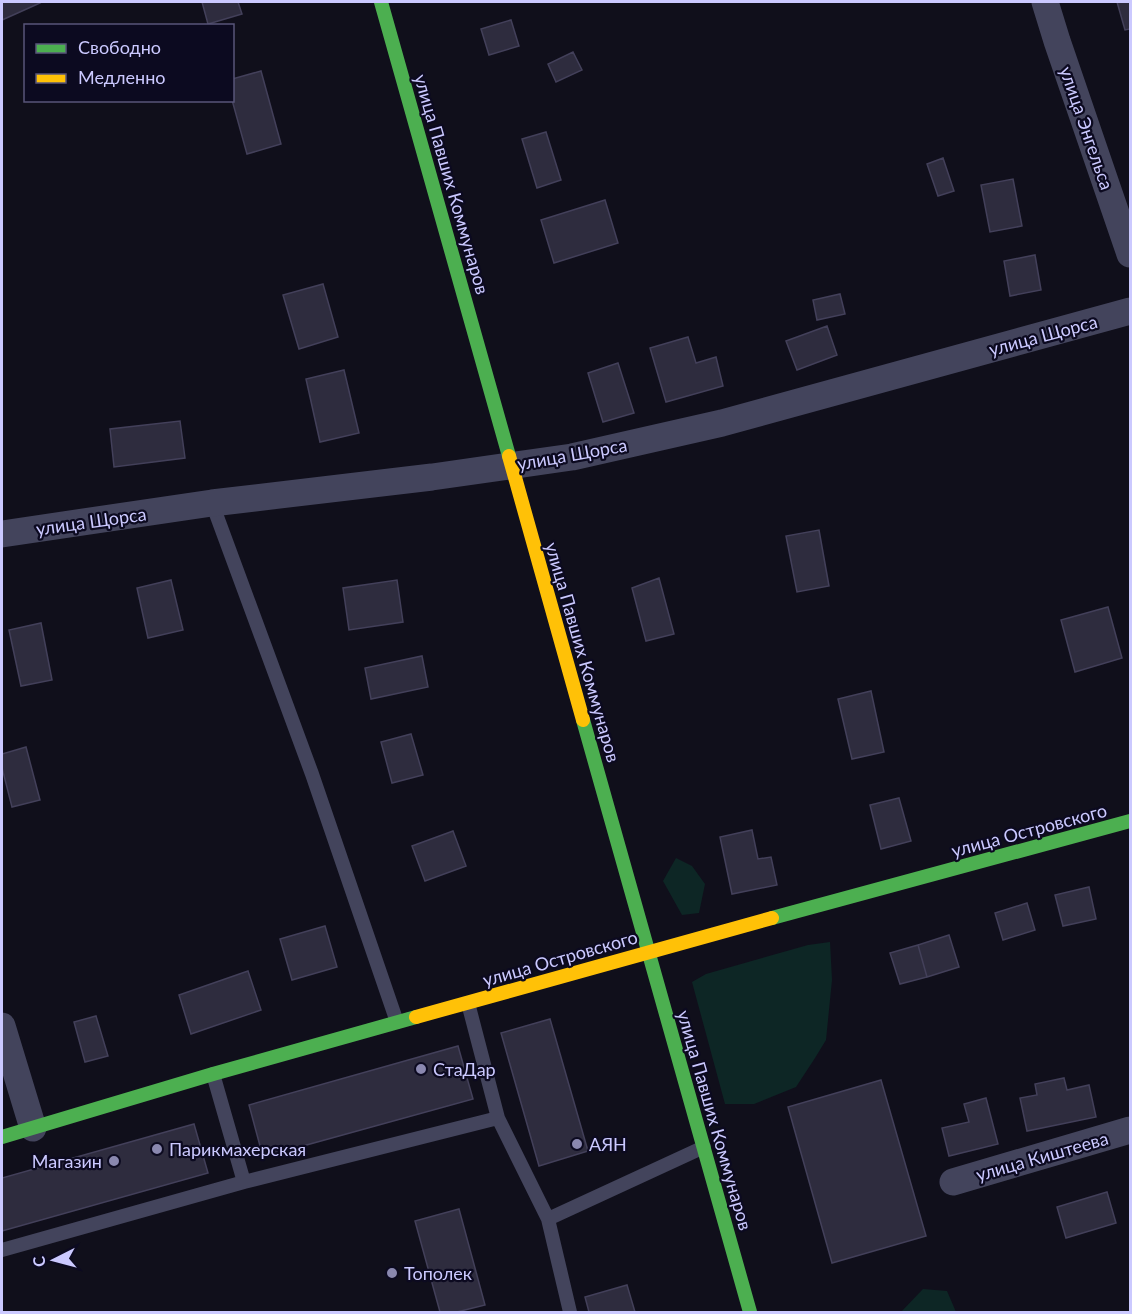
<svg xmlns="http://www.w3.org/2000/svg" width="1132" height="1314" viewBox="0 0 1132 1314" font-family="Lato,sans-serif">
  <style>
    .green { fill: #0d2625 }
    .building { fill: #2e2c3e; stroke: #43405a; stroke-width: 1.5 }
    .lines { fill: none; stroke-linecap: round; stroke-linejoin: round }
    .lane { stroke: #43445c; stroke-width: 14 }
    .street { stroke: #43445c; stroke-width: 27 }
    .fast { stroke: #4caf50; stroke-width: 14 }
    .slow { stroke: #ffc107; stroke-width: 14 }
    .poi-dot { fill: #8a88af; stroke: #0c0a20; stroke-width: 2 }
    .labels { text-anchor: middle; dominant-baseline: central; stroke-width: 4.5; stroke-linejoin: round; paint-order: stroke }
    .street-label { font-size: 18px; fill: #cbc9ff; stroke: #0c0a20 }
    .poi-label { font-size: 18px; fill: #cbc9ff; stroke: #0c0a20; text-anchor: start }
  </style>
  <rect width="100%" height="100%" fill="#100f1b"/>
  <path class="green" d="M676,858L692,866L705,884L699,913L682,915L663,881Z
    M830,942L832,980L826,1040L815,1058L796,1087L754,1104H725L692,982L706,974L808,945Z
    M923,1289L947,1291L956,1312H901Z"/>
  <path class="building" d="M2,2H39L40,3L2,20Z
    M202,2H238L242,14L208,24Z
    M1117,2H1130V29L1125,30Z
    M511,20L519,46L489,55L481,29Z
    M573,52L582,70L556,82L548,64Z
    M261,71L281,144L247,154L232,100V79Z
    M546,132L561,180L537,188L522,139Z
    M943,158L954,191L938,196L927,164Z
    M1013,179L1022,226L990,232L981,185Z
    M605,200L618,243L554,263L541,220Z
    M1035,255L1041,290L1010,296L1004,261Z
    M323,284L338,337L299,349L283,295Z
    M840,294L845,314L817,320L813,300Z
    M827,326L837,355L797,370L786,341Z
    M688,337L696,363L716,357L723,386L666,402L650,348Z
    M618,363L634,413L603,422L588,373Z
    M344,370L359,433L320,442L306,379Z
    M180,421L185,458L114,467L110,429Z
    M819,530L829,586L797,592L786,536Z
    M659,578L674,634L646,641L632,588Z
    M171,580L183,630L148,638L137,588Z
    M397,580L403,622L349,630L343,588Z
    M1108,607L1122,658L1075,672L1061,620Z
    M41,623L52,680L21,686L9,630Z
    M422,656L428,687L371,699L365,668Z
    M871,691L884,752L852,759L838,699Z
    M411,734L423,775L392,783L381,742Z
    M26,747L40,800L12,807L2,768V754Z
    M899,798L911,841L881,849L870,805Z
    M752,830L758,859L771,857L777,885L732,894L720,837Z
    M453,831L466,866L425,881L412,846Z
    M1089,887L1096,919L1063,926L1055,895Z
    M1027,903L1035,930L1003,940L995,913Z
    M325,926L337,967L292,980L280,939Z
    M949,935L959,967L927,977L918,945Z
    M918,945L927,977L900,984L890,953Z
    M248,971L261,1010L191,1034L179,995Z
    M96,1016L108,1056L85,1062L74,1022Z
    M550,1019L588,1151L539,1166L501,1033Z
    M458,1046L473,1099L263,1157L249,1105Z
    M1064,1078L1067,1090L1089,1085L1096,1117L1027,1131L1020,1098L1037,1095L1035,1084Z
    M881,1080L926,1236L832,1263L788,1107Z
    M986,1098L998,1144L949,1156L942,1128L969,1122L964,1104Z
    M194,1124L208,1173L2,1231V1178Z
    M1107,1192L1116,1223L1066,1238L1057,1207Z
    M459,1209L485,1305L457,1312H440L415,1221Z
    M627,1285L635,1312H589L585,1297Z"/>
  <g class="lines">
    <path class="lane" d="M212,503L312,774L397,1022
      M468,1003L498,1118L548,1219L570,1312
      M213,1074L244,1182L498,1118
      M548,1219L704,1147
      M2,1250L244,1182"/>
    <path class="street" d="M1045,2L1057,41L1130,254
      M2,534L212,503L432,477L572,457L722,423L1130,311
      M2,1026L33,1128
      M953,1182L1130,1130"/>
    <path class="fast" d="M381,2L509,456
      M583,720L750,1312
      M772,918L1130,821
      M2,1137L213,1074L416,1017"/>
    <path class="slow" d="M509,456L583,720
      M416,1017L772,918"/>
  </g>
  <g class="poi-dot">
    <circle cx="421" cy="1069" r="6"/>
    <circle cx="577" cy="1144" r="6"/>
    <circle cx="157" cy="1149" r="6"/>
    <circle cx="114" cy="1161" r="6"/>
    <circle cx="392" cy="1273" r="6"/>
  </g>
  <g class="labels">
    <g class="street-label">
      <text transform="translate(1087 128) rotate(71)">улица Энгельса</text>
      <text transform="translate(452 184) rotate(74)">улица Павших Коммунаров</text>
      <text transform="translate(1043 335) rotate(-15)">улица Щорса</text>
      <text transform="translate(572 454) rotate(-10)">улица Щорса</text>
      <text transform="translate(91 521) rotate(-8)">улица Щорса</text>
      <text transform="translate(583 652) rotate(74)">улица Павших Коммунаров</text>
      <text transform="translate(1029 830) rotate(-15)">улица Островского</text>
      <text transform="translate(560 958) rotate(-16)">улица Островского</text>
      <text transform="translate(715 1120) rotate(74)">улица Павших Коммунаров</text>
      <text transform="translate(1042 1156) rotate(-16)">улица Киштеева</text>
    </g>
    <g class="poi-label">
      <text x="433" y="1069">СтаДар</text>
      <text x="589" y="1144">АЯН</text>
      <text x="169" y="1149">Парикмахерская</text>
      <text x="102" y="1161" text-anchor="end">Магазин</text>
      <text x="404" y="1273">Тополек</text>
    </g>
  </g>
  <rect width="1132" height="1314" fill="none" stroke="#cbc9ff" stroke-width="6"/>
  <rect x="24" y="24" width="210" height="78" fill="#0c0a20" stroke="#585679" stroke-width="1.5"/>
  <rect x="36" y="44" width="30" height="9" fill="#4caf50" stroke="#585679" stroke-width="1.5"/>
  <text x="78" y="54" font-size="18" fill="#cbc9ff">Свободно</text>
  <rect x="36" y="74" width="30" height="9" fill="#ffc107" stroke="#585679" stroke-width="1.5"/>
  <text x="78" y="84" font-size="18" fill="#cbc9ff">Медленно</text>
  <g transform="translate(54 1260) rotate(264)" stroke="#0c0a20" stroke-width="4.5" paint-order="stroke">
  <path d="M0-4.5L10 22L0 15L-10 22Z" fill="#cbc9ff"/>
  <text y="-9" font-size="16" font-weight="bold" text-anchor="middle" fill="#cbc9ff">С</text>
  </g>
</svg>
